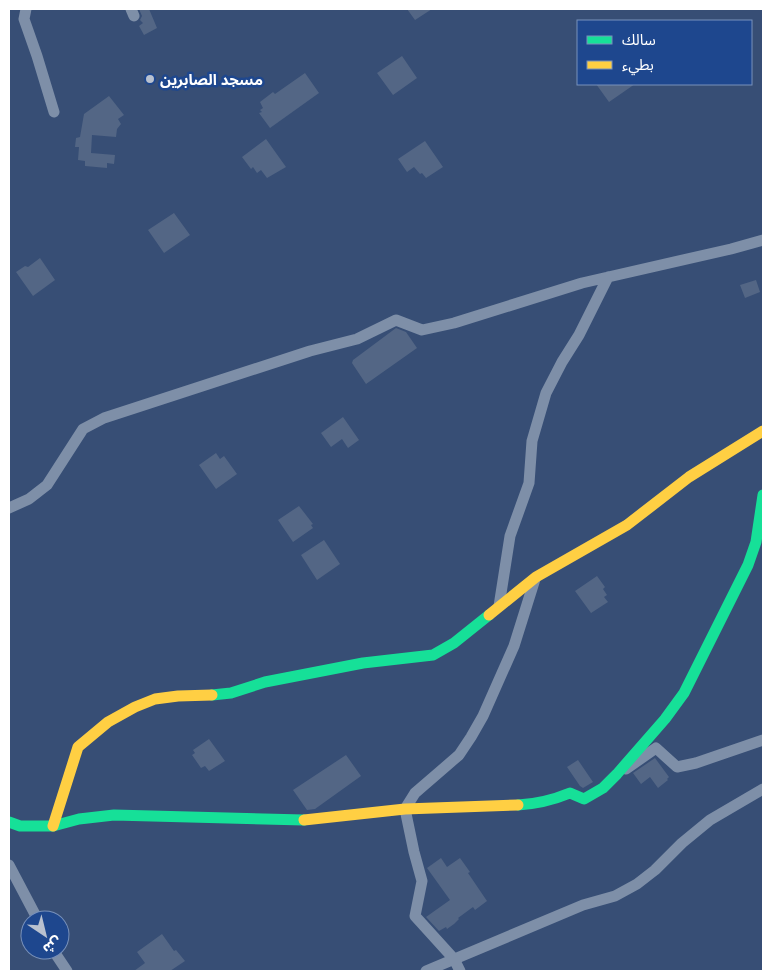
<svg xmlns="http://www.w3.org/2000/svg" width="772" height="980" viewBox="0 0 772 980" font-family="'Space Grotesk','Noto Sans Arabic',sans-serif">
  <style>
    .building { fill: #536685 }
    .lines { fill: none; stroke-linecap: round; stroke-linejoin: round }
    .street { stroke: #7e8fa8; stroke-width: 11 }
    .fast { stroke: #16e098; stroke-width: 11 }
    .slow { stroke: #ffcf43; stroke-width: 11 }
    .poi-dot { fill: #b9c1cf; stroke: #1e478e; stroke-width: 2 }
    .labels { text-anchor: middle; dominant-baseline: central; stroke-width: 5; stroke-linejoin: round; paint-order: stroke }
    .poi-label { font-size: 15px; font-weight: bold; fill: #fff; stroke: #1e478e; text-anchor: start }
  </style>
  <rect width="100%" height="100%" fill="#374e75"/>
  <path class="building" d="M139,9H149L157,28L144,35L139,26L143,23L140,20L142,16Z
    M407,9H432L415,20Z
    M402,56L417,78L393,95L377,73Z
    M305,73L319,93L270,128L259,113L262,112L260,110L263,108L260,102L273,92L275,94Z
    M596,84H635L609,102Z
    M109,96L124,115L118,119L121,124L117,129L116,137L92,135L91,153L115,155L114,164L107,163V168L85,166V161L78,160L79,147H75L76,138L80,137L84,114Z
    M266,139L286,167L267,178L261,170L257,173L253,167L251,169L242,157Z
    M425,141L443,167L426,178L422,173L420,174L414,167L407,172L398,159Z
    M174,213L190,235L164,253L148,230Z
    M40,258L55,280L33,296L16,272L25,266L28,267Z
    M756,280L760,292L745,298L740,285Z
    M396,328L406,332L417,348L366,384L352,363L353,360Z
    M343,417L359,440L348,448L342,439L331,447L321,433Z
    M216,453L220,459L224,456L237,474L216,489L199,465Z
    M299,506L313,524L311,525L313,528L293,542L278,520Z
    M324,540L340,564L317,580L301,555Z
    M597,576L605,587L603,589L607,595L604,597L608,602L591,613L575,591Z
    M209,739L225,761L209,771L205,766L201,768L192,755L195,753L193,750Z
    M346,755L361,776L315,809L307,810L293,790Z
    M655,758L669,777L667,779L668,780L658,788L650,777L641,784L633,773Z
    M578,760L593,782L583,788L580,786L567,767Z
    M441,858L447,867L460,858L470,872L468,873L487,901L475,910L473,907L458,918L459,919L454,924L447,929L446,927L439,931L426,917L450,900L427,868Z
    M162,934L174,951L176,950L185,961L170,971H134L145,963L137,952Z"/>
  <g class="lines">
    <path class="street" d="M26,9L24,19L37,56L54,112
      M131,9L134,16
      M9,508L29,499L47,485L83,429L104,418L310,351L357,339L396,320L422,330L454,323L582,283L731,249L763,240
      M499,606L510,536L529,483L532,441L546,393L562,362L579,335L608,277
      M626,769L656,748L677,767L696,763L763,740
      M9,865L38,920
      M53,950L67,971
      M426,971L583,905L615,896L637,884L655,870L682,843L710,820L763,789
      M460,971L454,959L415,916L422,881L414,852L405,809L415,793L459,755L471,737L483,716L514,646L535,579"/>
    <path class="fast" d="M212,695L231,693L265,682L363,663L433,655L454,643L489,615
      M518,805C536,804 553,800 570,793L584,799L603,788L617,774L665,719L684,693L748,565L756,542L763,495
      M9,822L20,826H53L79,819L114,815L304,820"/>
    <path class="slow" d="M489,615L536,577L627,525L689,477L763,431
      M304,820L405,809L518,805
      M53,826L78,747L108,722L135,707L155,699L178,696L212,695"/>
  </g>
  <circle class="poi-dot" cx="150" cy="79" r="5"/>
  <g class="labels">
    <g class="poi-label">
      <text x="160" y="79">مسجد الصابرين</text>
    </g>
  </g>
  <rect width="772" height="980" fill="none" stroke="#ffffff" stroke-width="20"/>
  <rect x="577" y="20" width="175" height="65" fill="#1e478e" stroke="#7891bb"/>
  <rect x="587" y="36" width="25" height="8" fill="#16e098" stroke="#7891bb"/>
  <text x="622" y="45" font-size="15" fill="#ffffff">سالك</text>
  <rect x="587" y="61" width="25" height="8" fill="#ffcf43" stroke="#7891bb"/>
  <text x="622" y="70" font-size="15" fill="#ffffff">بطيء</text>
  <g transform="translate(45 935) rotate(145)"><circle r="24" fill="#1e478e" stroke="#7891bb"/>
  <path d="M0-4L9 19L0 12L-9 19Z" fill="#b9c1cf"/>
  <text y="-8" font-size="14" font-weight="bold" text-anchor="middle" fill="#ffffff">ش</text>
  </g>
</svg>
